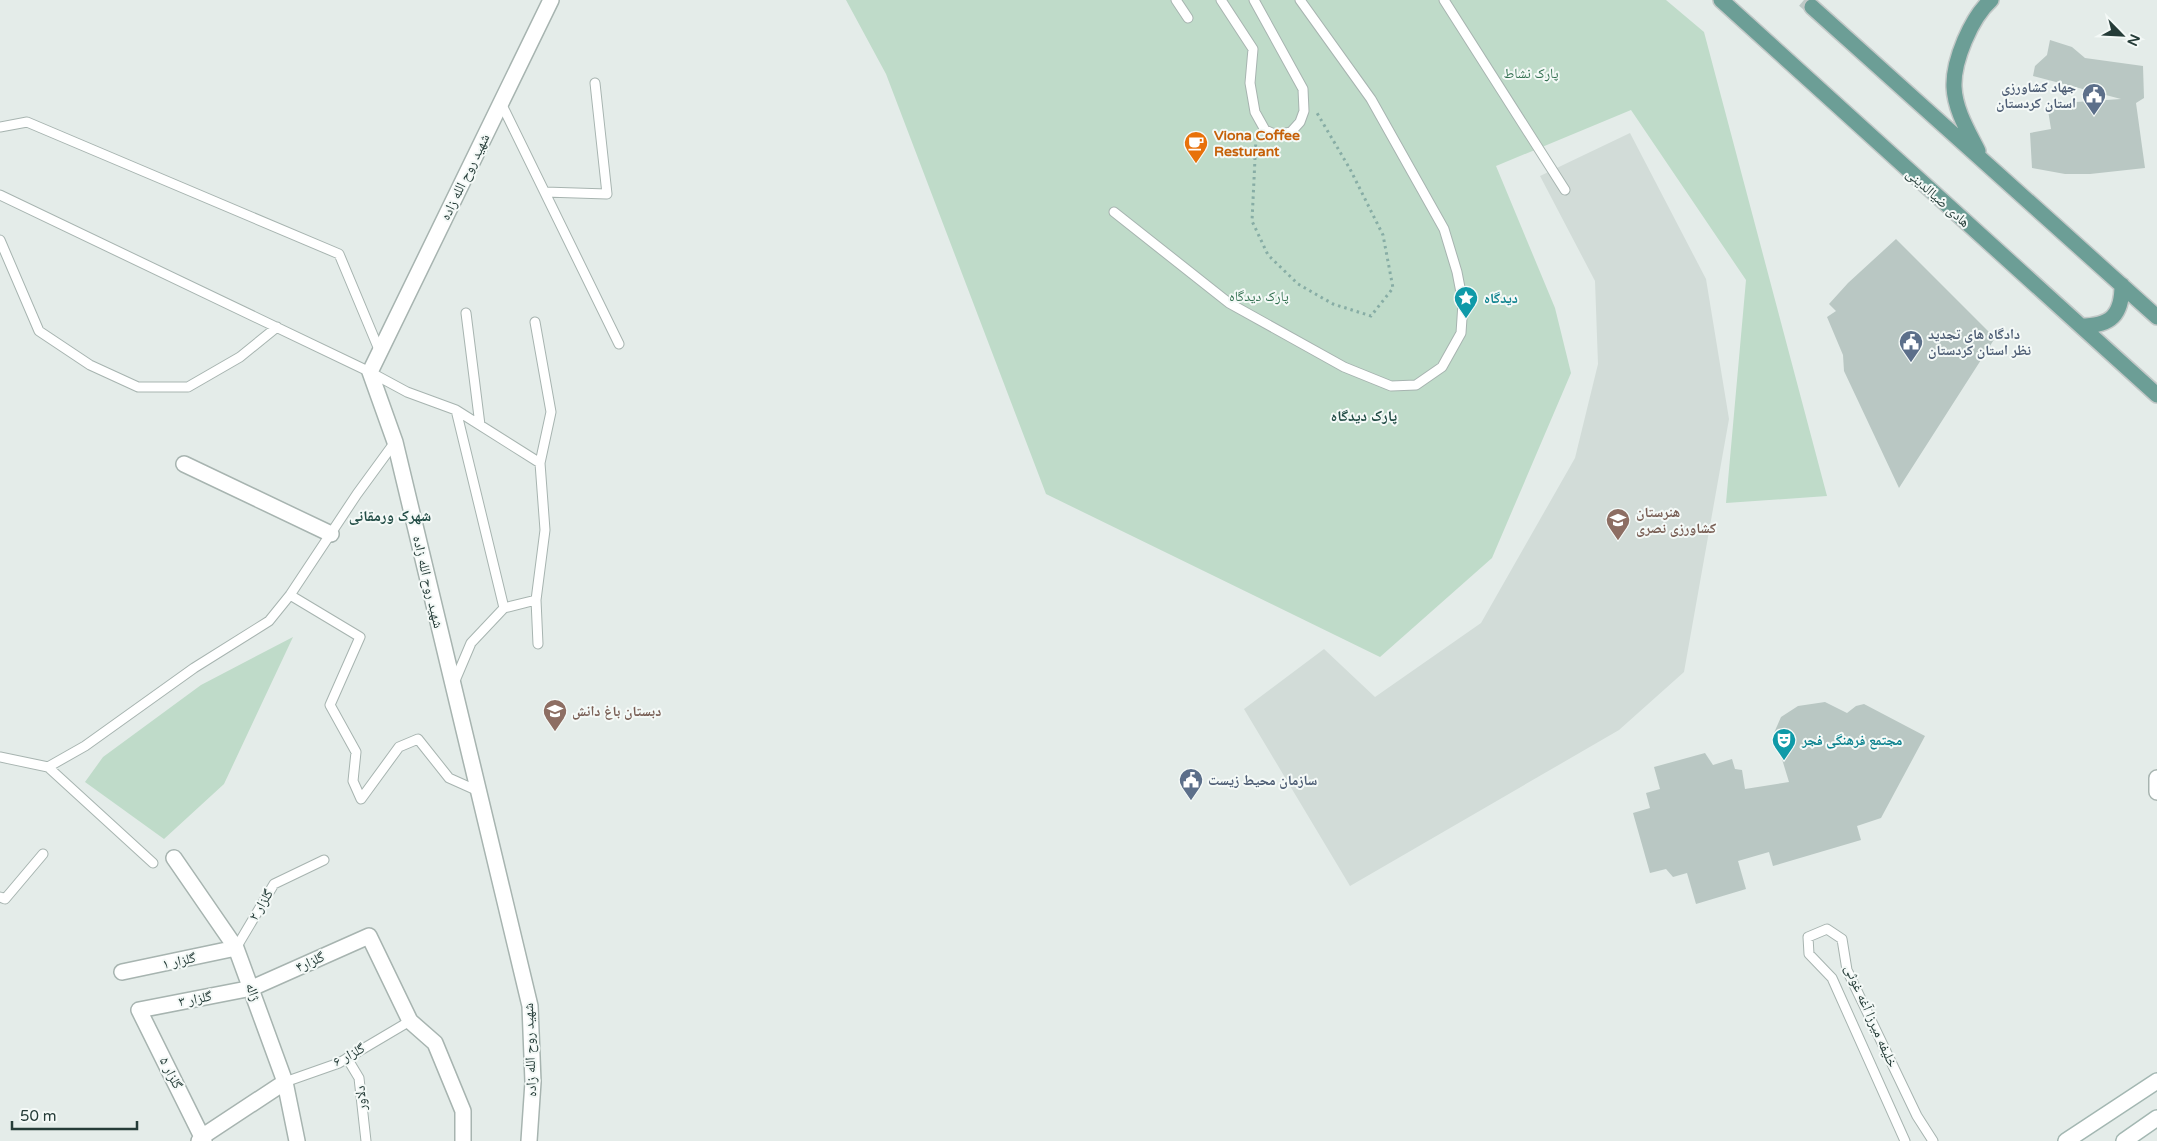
<svg xmlns="http://www.w3.org/2000/svg" width="2157" height="1141" viewBox="0 0 2157 1141" font-family="'Varela Round','Noto Naskh Arabic',sans-serif">
  <style>
    .built { fill: #d2dcd8 }
    .green { fill: #bfdbc9 }
    .building { fill: #b9c7c3 }
    .lines { fill: none; stroke-linecap: round; stroke-linejoin: round }
    .primary-tunnel { stroke: #bec9c6; stroke-width: 15; stroke-dasharray: 15 8; stroke-linecap: butt }
    .lane-casing { stroke: #a7b4b0; stroke-width: 11 }
    .street-casing { stroke: #a7b4b0; stroke-width: 18 }
    .secondary-casing { stroke: #a3b7b2; stroke-width: 18 }
    .primary-casing { stroke: #c2c8c7; stroke-width: 18 }
    .path { stroke: #87ada5; stroke-width: 3; stroke-dasharray: 2.5 4; stroke-linecap: butt }
    .lane { stroke: #fff; stroke-width: 9 }
    .street { stroke: #fff; stroke-width: 15 }
    .secondary { stroke: #fff; stroke-width: 15 }
    .primary { stroke: #6c9e96; stroke-width: 15 }
    .labels { text-anchor: middle; dominant-baseline: central; stroke-width: 4; stroke-linejoin: round; paint-order: stroke }
    .park-label { font-size: 14px; fill: #327050; stroke: #f4f9f7 }
    .service-label { font-size: 14px; font-weight: bold; fill: #4e5e75; stroke: #f4f9f7; text-anchor: start }
    .food-label { font-size: 14px; font-weight: bold; fill: #c56008; stroke: #f4f9f7; text-anchor: start }
    .street-label { font-size: 14px; fill: #253c38; stroke: #f4f9f7 }
    .culture-label { font-size: 14px; font-weight: bold; fill: #0d838f; stroke: #f4f9f7; text-anchor: start }
    .education-label { font-size: 14px; font-weight: bold; fill: #785e54; stroke: #f4f9f7; text-anchor: start }
    .neighbourhood-label { font-size: 15px; font-weight: bold; fill: #224d46; stroke: #f4f9f7 }
  </style>
  <rect width="100%" height="100%" fill="#e4ece9"/>
  <path class="built" d="M1630,133L1706,279L1729,419L1684,672L1619,730L1350,886L1244,709L1324,649L1375,697L1481,623L1575,458L1598,364L1595,281L1540,176Z"/>
  <path class="green" d="M846,0H1666L1704,32L1827,496L1726,503L1746,280L1631,110L1496,166L1555,308L1571,373L1492,558L1380,657L1046,494L886,74Z
    M293,637L224,784L164,839L85,782L103,757L201,685Z"/>
  <path class="building" d="M2050,40L2072,47L2085,58L2143,66L2144,98L2136,103L2145,168L2090,174H2065L2032,168L2030,133L2051,129L2047,104L2121,99L2033,76L2035,66L2047,55Z
    M1896,239L1995,338L1899,488L1844,371L1843,355L1827,317L1836,311L1829,304L1848,283Z
    M1825,702L1847,713L1856,706L1864,704L1925,736L1881,818L1857,826L1861,840L1773,866L1769,852L1738,861L1746,889L1696,904L1687,873L1673,877L1666,869L1650,873L1633,813L1650,808L1646,793L1660,789L1654,767L1705,753L1713,765L1732,759L1735,769L1742,770L1745,789L1789,782L1774,733L1781,717L1798,706Z"/>
  <g class="lines">
    <path class="primary-tunnel" d="M1804,0L1812,7"/>
    <g class="lane-casing">
      <path id="lane" d="M1176,0L1188,18
        M1221,0L1253,49L1250,83L1255,112L1265,130L1277,135L1291,132L1300,122L1304,111L1303,89L1254,0
        M1444,0L1565,190
        M501,103L619,344
        M0,127L27,122L339,254L380,352
        M545,192L607,194L595,83
        M0,195L370,372L407,392L456,410L540,463
        M1114,212L1229,303L1344,367L1391,386L1416,385L1442,367L1461,333L1463,303L1457,272L1444,229L1371,99L1300,0
        M0,240L39,331L90,365L138,387H188L240,357L277,327
        M466,313L480,425
        M535,322L551,412L540,463L545,530L536,600L538,644
        M456,410L504,608
        M290,595L360,637L330,705L356,752L353,781L361,799L399,747L418,739L449,778L478,791
        M454,683L471,643L504,608L536,600
        M0,757L48,767L85,746L194,668L269,621L290,595L357,494L395,442
        M48,767L153,863
        M0,897L5,899L43,854
        M236,948L274,884L324,860
        M347,1058L359,1078L366,1141
        M285,1082L339,1063L410,1021
        M1905,1141L1832,978L1809,954L1808,937L1827,929L1842,939L1847,970L1917,1116L1933,1141"/>
    </g>
    <g class="street-casing">
      <path id="street" d="M184,464L331,534
        M2157,778V792
        M174,858L236,948L285,1082L297,1141
        M122,972L236,948
        M199,1141L203,1136L285,1082
        M204,1141L139,1010L252,988L369,936L410,1021L435,1043L463,1111V1141
        M529,1141L533,1082L530,1006L395,442L370,372L551,0"/>
    </g>
    <g class="secondary-casing">
      <path id="secondary" d="M2066,1141L2157,1081
        M2124,1141L2157,1118"/>
    </g>
    <g class="primary-casing">
      <path id="primary" d="M1721,0L2157,395
        M1812,7L2157,317
        M1978,151C1968,131 1955,110 1954,87C1953,61 1971,18 1991,0
        M2081,326C2111,326 2122,315 2122,285"/>
    </g>
    <path class="path" d="M1256,138L1252,221L1268,255L1298,284L1333,304L1371,316L1393,288L1383,235L1350,169L1317,113"/>
    <use href="#lane" class="lane"/>
    <use href="#street" class="street"/>
    <use href="#secondary" class="secondary"/>
    <use href="#primary" class="primary"/>
  </g>
  <defs>
    <g id="civic-pin" transform="scale(1.25)"><path d="M0 17L-7.5 6A9.5 9.5 0 1 1 7.5 6Z" fill="#5c6f8a" stroke="#f4f9f7"/><path d="M-.6-6.5H3V-4.5H.6V-3L4-1V1h2V6H-6V1h2V-1L-.6-3ZM-1.2 2.5V6h2.4V2.5Z" fill="#fff"/></g>
    <g id="cafe-pin" transform="scale(1.25)"><path d="M0 17L-7.5 6A9.5 9.5 0 1 1 7.5 6Z" fill="#e8710a" stroke="#f4f9f7"/><path d="M-5.5-4.5H6V0H3Q3 3.5 0 3.5H-2.5Q-5.5 3.5-5.5 0ZM3-3.2v2h1.7v-2ZM-6 4.5H4V6H-6Z" fill="#fff"/></g>
    <g id="sight-pin" transform="scale(1.25)"><path d="M0 17L-7.5 6A9.5 9.5 0 1 1 7.5 6Z" fill="#0f9aa8" stroke="#f4f9f7"/><path d="M0-6L1.8-2.2L6-1.7L2.9 1.2L3.7 5.4L0 3.3L-3.7 5.4L-2.9 1.2L-6-1.7L-1.8-2.2Z" fill="#fff"/></g>
    <g id="school-pin" transform="scale(1.25)"><path d="M0 17L-7.5 6A9.5 9.5 0 1 1 7.5 6Z" fill="#8d6e63" stroke="#f4f9f7"/><path d="M0-5L7-2L0 1L-7-2ZM-4 1L0 2.5L4 1V4Q0 6-4 4Z" fill="#fff"/></g>
    <g id="theatre-pin" transform="scale(1.25)"><path d="M0 17L-7.5 6A9.5 9.5 0 1 1 7.5 6Z" fill="#0f9aa8" stroke="#f4f9f7"/><path d="M-5-5.5Q0-4 5-5.5V0Q5 5 0 6Q-5 5-5 0ZM-3.3-2.5H-1v1.5H-3.3ZM1-2.5H3.3v1.5H1ZM-2.8 1Q0 5.5 2.8 1Z" fill="#fff"/></g>
  </defs>
  <g fill-rule="evenodd">
    <use href="#civic-pin" x="2094" y="95"/>
    <use href="#cafe-pin" x="1196" y="143"/>
    <use href="#sight-pin" x="1466" y="298"/>
    <use href="#civic-pin" x="1911" y="342"/>
    <use href="#school-pin" x="1618" y="520"/>
    <use href="#school-pin" x="555" y="711"/>
    <use href="#theatre-pin" x="1784" y="740"/>
    <use href="#civic-pin" x="1191" y="780"/>
  </g>
  <g class="labels">
    <g class="park-label">
      <text x="1531" y="73">پارک نشاط</text>
      <text x="1259" y="296">پارک دیدگاه</text>
    </g>
    <g class="service-label">
      <text x="2076" y="87" text-anchor="end">جهاد کشاورزی<tspan x="2076" dy="16">استان کردستان</tspan></text>
      <text x="1928" y="334">دادگاه های تجدید<tspan x="1928" dy="16">نظر استان کردستان</tspan></text>
      <text x="1208" y="780">سازمان محیط زیست</text>
    </g>
    <g class="food-label">
      <text x="1214" y="135">Viona Coffee<tspan x="1214" dy="16">Resturant</tspan></text>
    </g>
    <g class="street-label">
      <text transform="translate(465 177) rotate(-64)">شهید روح الله زاده</text>
      <text transform="translate(1938 198) rotate(42)">هادی ضیاالدینی</text>
      <text transform="translate(428 582) rotate(77)">شهید روح الله زاده</text>
      <text transform="translate(261 905) rotate(-59)">گلزار ۲</text>
      <text transform="translate(179 961) rotate(-12)">گلزار ۱</text>
      <text transform="translate(310 962) rotate(-24)">گلزار۴</text>
      <text transform="translate(253 992) rotate(70)">ژاله</text>
      <text transform="translate(195 999) rotate(-11)">گلزار ۳</text>
      <text transform="translate(1871 1016) rotate(66)">خلیفه میرزا آغه غوثی</text>
      <text transform="translate(530 1050) rotate(-92)">شهید روح الله زاده</text>
      <text transform="translate(349 1055) rotate(-28)">گلزار ۶</text>
      <text transform="translate(171 1073) rotate(63)">گلزار ۵</text>
      <text transform="translate(361 1098) rotate(-95)">دلاور</text>
    </g>
    <g class="culture-label">
      <text x="1484" y="298">دیدگاه</text>
      <text x="1802" y="740">مجتمع فرهنگی فجر</text>
    </g>
    <g class="education-label">
      <text x="1636" y="512">هنرستان<tspan x="1636" dy="16">کشاورزی نصری</tspan></text>
      <text x="572" y="711">دبستان باغ دانش</text>
    </g>
    <g class="neighbourhood-label">
      <text x="1364" y="416">پارک دیدگاه</text>
      <text x="390" y="516">شهرک ورمقانی</text>
    </g>
  </g>
  <g transform="translate(2122 35) rotate(114)" stroke="#f4f9f7" stroke-width="4" paint-order="stroke">
  <path d="M0-4L9 19L0 12L-9 19Z" fill="#253c38"/>
  <text y="-8" font-size="14" font-weight="bold" text-anchor="middle" fill="#253c38">N</text>
  </g>
  <path d="M12 1121v8h125v-8" fill="none" stroke="#253c38" stroke-width="2.5"/>
  <text x="20" y="1121" font-size="15" fill="#253c38" stroke="#f4f9f7" stroke-width="4" paint-order="stroke">50 m</text>
</svg>
